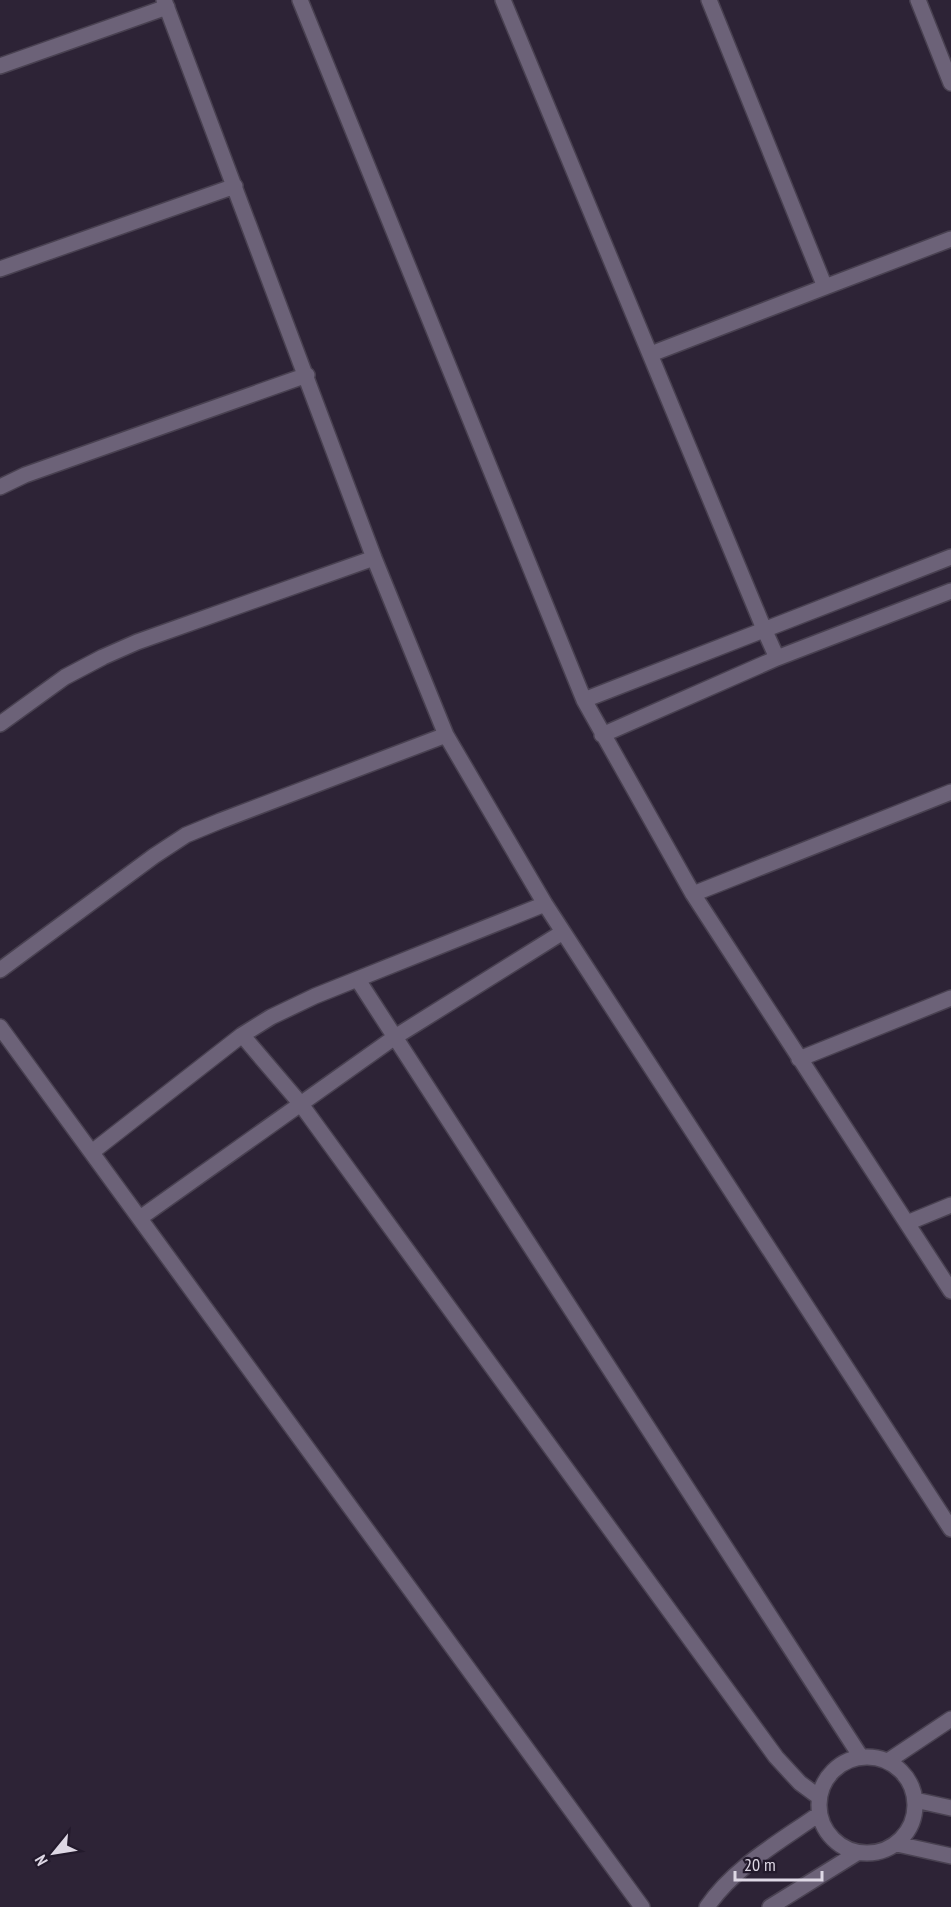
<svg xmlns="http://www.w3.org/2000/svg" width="951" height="1907" viewBox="0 0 951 1907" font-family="'PT Sans Narrow',sans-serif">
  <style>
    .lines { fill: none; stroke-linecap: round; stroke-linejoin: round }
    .street-casing { stroke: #494151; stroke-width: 18 }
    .street { stroke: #6c6278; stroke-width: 15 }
  </style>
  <rect width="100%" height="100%" fill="#2d2336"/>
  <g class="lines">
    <g class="street-casing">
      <path id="street" d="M164,0L374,558L446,735L545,904L951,1529
        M300,0L584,700L693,894L951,1291
        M503,0L764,629L777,658
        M918,0L951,83
        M0,66L167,7
        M0,269L235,186
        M825,287L951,239
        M651,354L825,287L709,0
        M0,487L25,475L307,375
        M584,700L951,557
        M0,724L65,677L103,657L137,642L374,558
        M602,735L777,658L951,591
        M693,894L951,792
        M0,970L154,856L186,835L220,821L446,735
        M358,980L861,1757
        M0,1027L642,1907
        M242,1035L300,1103L776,1757L800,1783L819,1797
        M799,1059L951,998
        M92,1152L242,1035L271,1017L315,996L545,904
        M140,1218L395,1037L563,932
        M907,1223L951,1205
        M819 1805a48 48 0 1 1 96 0a48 48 0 1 1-96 0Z
        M888,1761L951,1719
        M915,1800L951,1808
        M897,1844L951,1856
        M707,1907C734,1867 781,1841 819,1814
        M770,1907L857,1853"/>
    </g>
    <use href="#street" class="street"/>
  </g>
  <g transform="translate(54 1853) rotate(240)" stroke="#231a2c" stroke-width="4.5" paint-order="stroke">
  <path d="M0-4.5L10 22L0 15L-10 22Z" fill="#ded8e5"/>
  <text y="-9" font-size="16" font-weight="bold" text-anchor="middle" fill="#ded8e5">N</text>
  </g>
  <path d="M735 1871v9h87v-9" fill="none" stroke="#ded8e5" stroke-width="3"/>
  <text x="744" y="1871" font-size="18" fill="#ded8e5" stroke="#231a2c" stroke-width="4.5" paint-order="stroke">20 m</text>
</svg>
